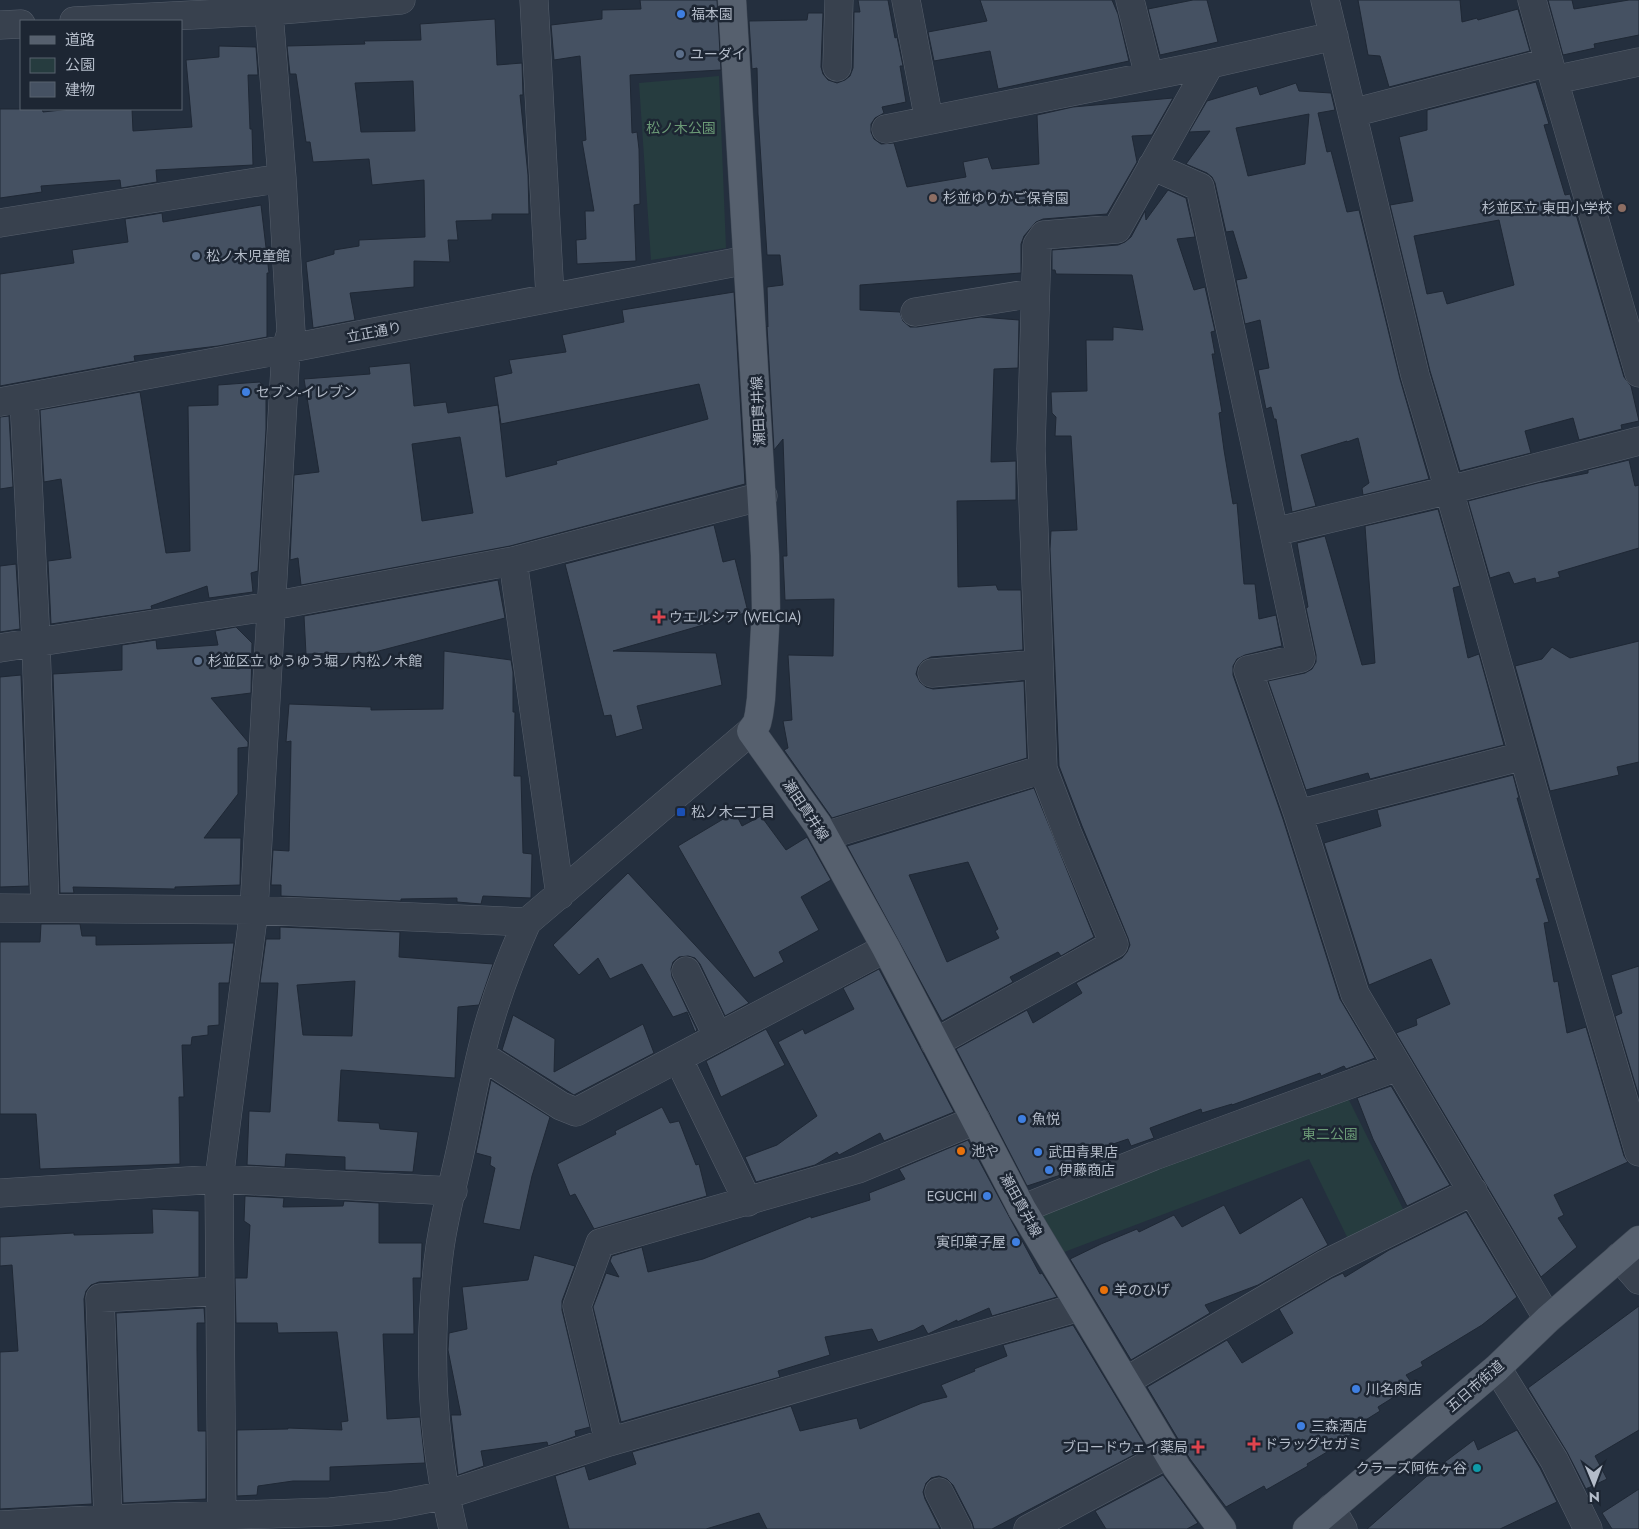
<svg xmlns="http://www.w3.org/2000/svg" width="1639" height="1529" viewBox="0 0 1639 1529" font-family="Jost,'Noto Sans JP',sans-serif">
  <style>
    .green { fill: #263c3f }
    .building { fill: #455162; stroke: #1f2835; fill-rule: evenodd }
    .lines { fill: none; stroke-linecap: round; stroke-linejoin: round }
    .minor-casing { stroke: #565f6c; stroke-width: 29 }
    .major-casing { stroke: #414a57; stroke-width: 29 }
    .minor { stroke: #38414e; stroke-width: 28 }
    .major { stroke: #56606e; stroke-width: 28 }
    .shop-dot { fill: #3f7fe0; stroke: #1d2633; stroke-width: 2 }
    .service-dot { fill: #5c6f8a; stroke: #1d2633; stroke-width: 2 }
    .education-dot { fill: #8d6e63; stroke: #1d2633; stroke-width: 2 }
    .health-dot { fill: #e0444e; stroke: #1d2633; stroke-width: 2 }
    .transit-dot { fill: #1a4fb4; stroke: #1d2633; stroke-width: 2 }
    .food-dot { fill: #e8710a; stroke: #1d2633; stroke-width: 2 }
    .culture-dot { fill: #0f9aa8; stroke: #1d2633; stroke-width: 2 }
    .labels { text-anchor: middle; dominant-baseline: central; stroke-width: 5; stroke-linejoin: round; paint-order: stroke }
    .poi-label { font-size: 14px; fill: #b4bcc9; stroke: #1d2633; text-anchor: start }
    .park-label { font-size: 14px; fill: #6b9a76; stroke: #1d2633 }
    .street-label { font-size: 14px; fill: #b4bcc9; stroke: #1d2633 }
  </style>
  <rect width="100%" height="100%" fill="#242f3e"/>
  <path class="green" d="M719,76L726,248L651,260L639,83Z
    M1345,1092L1406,1215L1349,1241L1309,1159L1059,1254L1035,1214Z"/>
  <path class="building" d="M640,0H717L721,70L630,75L632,133L637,132L639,149L640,204L634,205L636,261L577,264L576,240L586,239L585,211H594L582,141L586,140L580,56L554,60L551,25L602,19V10L641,9Z
    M858,0H888L895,38L897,37L903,66H900L906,102L882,107L884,113L875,118L871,124V132L874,139L881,144L894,143L907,187L966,177L963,162L988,157L992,169L1039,164L1037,115L1073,107L1173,98L1152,135L1132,136L1137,162L1107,214L1043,219L1036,222L1024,236L1021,244V273L860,285V310L900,312L903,321L910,327H917L981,317L1019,320L1018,368L994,369L991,462L1016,461V500L957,501L958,587L996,585L998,590H1021L1023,650L931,657L923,661L918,667L916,674L920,682L926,687L933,689L1024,681L1027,758L832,818L784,750L788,748L783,721L792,720L788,655L833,656L834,599L785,600L783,556H787L783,439L774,450L767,326L768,327L767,287L783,285L780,255H767L758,114L757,68L752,69L749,21L807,20L808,13H823L821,67L823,74L828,80L837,83L845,80L850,76L853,68L854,12H860Z
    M980,0H1112L1118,14L1129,61L998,89L990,51L934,61L928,32L987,21Z
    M1193,0H1207L1218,42L1160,55L1148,9Z
    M1358,0H1460L1462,22L1477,18L1478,20L1518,9L1530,51L1389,87L1380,56L1368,55Z
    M1548,0H1572L1574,9L1629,0H1639V35L1594,44L1595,48L1563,55Z
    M495,19L497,65L522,63L523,95H520L528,175L529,214H492V220L456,221L458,240H448L450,262L414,261V287L350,293L355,320L313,328L306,262L334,254V250L359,246V240L425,237L424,180L372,185L369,159L313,162L310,142H306L296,74H290L287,46L365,44L364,41L421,40L420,24ZM413,81L415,131L361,132L355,83Z
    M219,46L256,47L258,75H248L250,129H252L253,165L156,170L157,182L121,188L120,180L41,186L42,192L0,198V109H42L43,112L71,109H132L133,131L192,127L186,60L219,57Z
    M1536,82L1549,124L1544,125L1565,195L1570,194L1624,377L1631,386L1639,421L1621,425L1622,429L1579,440L1573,418L1525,431L1531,453L1460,471L1430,371L1390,205L1413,201L1399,137L1427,130V110ZM1499,220L1514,285L1447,304L1443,291L1427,294L1414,236Z
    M1296,83L1299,91L1331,93L1335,110L1318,113L1327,152L1331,151L1347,212L1359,210L1400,379L1429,479L1363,495L1362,488L1369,483L1358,438L1347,442V441L1301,455L1316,506L1292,512L1276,419H1274L1271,407L1266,409L1258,370L1269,368L1260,320L1245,324L1236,280L1247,278L1233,231L1226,232L1215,183L1212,177L1207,173L1186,164L1210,131L1189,132L1207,101L1257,86L1260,95ZM1309,114L1305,164L1248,176L1236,128Z
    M1168,190L1186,198L1195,237L1177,239L1194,290L1205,287L1215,331L1211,332L1215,354H1212L1222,412L1219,413L1224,450L1233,504L1237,503L1244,584H1255L1259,619L1276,615L1282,646L1245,655L1237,659L1233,666V675L1283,819L1340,999L1375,1058L1346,1069L1344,1066L1321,1076L1320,1073L1232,1105V1104L1202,1113L1201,1109L1150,1128L1154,1138L1131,1146L1128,1139L1071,1158L1076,1170L1027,1186L956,1049L1027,1010L1033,1023L1082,993L1076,983L1122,958L1127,952L1130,945L1128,938L1082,826L1059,766L1050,549L1051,531L1077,530L1071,436H1055L1056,417L1052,413L1051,392L1087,391L1086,340H1113V327L1143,330L1132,275L1056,274L1055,270H1052V250L1118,245L1125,242L1131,237L1145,211L1146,220Z
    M261,205L269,273H267V337L218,346L134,356L135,361L0,386V274L74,263L72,250L128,242L125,219L162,213L163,222Z
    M734,292L745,484L510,546L301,585L298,558L290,560L294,475L319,472L304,379L370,374L369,367L410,363L414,406L446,402L448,413L498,405L506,477L557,464L556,461L708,419L699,384L501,424L494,377L512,373L509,360L566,352L562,335L624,322L622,310ZM460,437L473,513L422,521L412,444Z
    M260,382L266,391V429L258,571L251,573L253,592L209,598L207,586L151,606L152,609L51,624L48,561L71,558L61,479L44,482L40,410L140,392L166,553L190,551L188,406L218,405V385Z
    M9,416L13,487L0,489V417Z
    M1629,460L1635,486L1639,485V548L1558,572L1560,577L1536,583L1535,578L1514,584L1509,572L1490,578L1468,501L1538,483L1588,473V470Z
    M1438,509L1460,586L1453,588L1468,658L1479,654L1504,745L1370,779L1368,773L1306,790L1268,681L1305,673L1312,669L1316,662V655L1306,608L1308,607L1297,543L1325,536L1362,665L1375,663L1365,526Z
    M714,525L723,562L735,559L748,612L613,651L716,653L722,685L637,706L643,729L616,737L611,715L604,716L565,564Z
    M16,564L20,629L0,632V566Z
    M498,580L505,618L371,653L306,654L304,616Z
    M236,627L252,643L251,693L211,698L248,742V747L238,748V794L204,838H241L240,885L175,887V889L73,887L74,893H60L53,674L122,670V645L156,640L157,649L218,645L215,631Z
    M1639,641V762L1617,767L1619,775L1550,791L1515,666L1542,659L1552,647L1570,658Z
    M444,651L511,660L513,672V712H515L514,776H521L523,853L532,854L531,898L483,896L481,904L457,902V898L401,899V901L281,896V885H271L273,850L289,851L291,741L286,742L289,704L371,707V710L443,709Z
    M21,675L29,886L0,887V677Z
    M1513,775L1519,798H1517L1540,878L1536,879L1549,922L1544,923L1554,982L1558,981L1567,1033L1586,1027L1624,1156L1628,1162L1554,1195L1564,1215L1558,1218L1577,1247L1541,1277L1396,1033L1417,1025L1416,1019L1450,1004L1431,959L1369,985L1324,843L1381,826L1377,810Z
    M1034,788L1094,937L1061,956L1058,952L1010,977L1013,982L942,1021L847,846ZM968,862L998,929L995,931L999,938L947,962L909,875Z
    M735,812L742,826L761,816L786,850L807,837L831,880L801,897L819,930L779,952L784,962L754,978L678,846Z
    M628,873L749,1003L725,1016L700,964L695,958L688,956L679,957L673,962L671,969L672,977L697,1030L695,1032L687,1012L673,1017L642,964L610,979L598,958L579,975L553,945Z
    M41,924H80L82,936H96V945L234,943L229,983H219V1025L208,1026V1035L192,1037L191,1045H182L184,1097H179L180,1164L40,1169L36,1114H0V942H40Z
    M280,927L400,932L399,957L493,964L479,1005L458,1007L455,1078L341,1070L338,1121L379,1123L380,1129L418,1132L413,1172L345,1170V1157L286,1154L285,1167L247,1165L249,1111L270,1112L278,983H260L266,939H280ZM355,981L352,1036L303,1035L297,985Z
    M1639,966V1097L1615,1016L1622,1013L1611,975Z
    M879,969L954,1112L884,1141L880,1133L839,1155L837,1152L815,1165L756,1182L745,1157L777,1145L817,1116L778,1042L803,1029L805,1034L854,1009L843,988Z
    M513,1015L555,1039L554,1072L643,1024L654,1053L574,1095L502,1050Z
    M766,1029L785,1065L721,1097L706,1061Z
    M491,1080L550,1117L532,1176L520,1230L483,1223L495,1168L490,1165L491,1157L476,1153Z
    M1391,1086L1450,1185L1407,1206L1373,1139L1357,1098Z
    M662,1107L670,1123L679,1121L696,1165L699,1164L707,1196L594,1229L575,1194L570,1196L557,1164L616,1134L615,1131Z
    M968,1140L1040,1274L1042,1273L1057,1297L992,1316L989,1308L957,1322V1320L928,1334L923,1325L914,1330L878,1342L872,1329L825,1337L830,1355L778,1371L780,1377L621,1422L593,1307L606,1273L619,1277L610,1261L612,1256L642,1247L648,1272L703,1259L811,1216V1218L870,1200L869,1193L905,1179L899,1169Z
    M245,1196L284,1198L283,1207L343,1206L344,1201L379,1203V1243H422L421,1278H413L414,1334H383L387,1419L420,1417L425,1463L330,1467V1481H293L258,1486L257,1495L237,1496V1430L288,1429V1428L342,1430L341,1422L348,1421L337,1332L278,1333L277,1323H236L235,1278H247L250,1225L244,1221Z
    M1302,1197L1328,1245L1258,1285L1205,1305L1210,1313L1131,1360L1070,1259L1101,1244L1137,1229L1139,1232L1174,1215L1182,1227L1224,1205L1240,1234Z
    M152,1209L199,1211V1277L99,1282L91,1285L86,1291L84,1299L92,1504L0,1509V1352L18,1351L12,1265L0,1266V1237L74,1233V1235L153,1233Z
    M1466,1212L1517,1297L1482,1325L1421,1362L1423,1366L1406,1375L1413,1385L1378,1407L1380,1411L1356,1426L1359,1430L1325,1449L1327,1452L1307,1464L1308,1466L1266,1490L1264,1486L1226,1507L1190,1459L1147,1387L1227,1340L1242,1363L1293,1333L1279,1309L1332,1278L1343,1273L1345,1277L1389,1250Z
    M534,1255L575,1266L562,1301V1310L590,1427L575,1431L576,1436L548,1446L547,1442L481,1451L484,1466L458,1475L451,1415H461L448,1350L449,1333L467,1329L462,1287L528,1280Z
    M1639,1306V1430L1595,1456L1607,1479L1586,1489L1567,1452L1528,1388Z
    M204,1308L205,1323H197V1350L198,1431H206V1499L123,1503L116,1313Z
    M1073,1325L1147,1448L992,1529H974L972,1522L953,1485L947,1479L939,1476L931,1478L926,1483L923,1492L925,1499L940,1529H767L759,1513L706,1529H569L555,1476L585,1466L589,1480L636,1464L632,1452L791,1406L800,1431L857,1418L860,1429L922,1403L947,1397L941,1385L975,1371L974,1369L1007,1356L1003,1345Z
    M1517,1430L1540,1468L1557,1502L1500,1529H1367L1434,1470L1474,1440L1478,1450Z
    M1163,1475L1198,1523L1187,1529H1106L1095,1511Z
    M1639,1489V1529H1612L1602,1513Z"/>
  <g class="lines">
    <g class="minor-casing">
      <path id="minor" d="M534,0L550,297
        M906,0L929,120
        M1130,0L1149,76
        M1325,0L1415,375L1449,490L1549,846L1639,1152
        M1532,0L1554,80L1639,373
        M74,21L269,11L401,0
        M0,25L21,24
        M837,67L839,0
        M1554,80L1639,62
        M1352,113L1549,62
        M886,129L1210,64L1334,36
        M1152,166L1200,187L1301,658L1248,670L1298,814L1355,994L1548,1319
        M0,223L282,178
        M915,312L1034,293
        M24,398L36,643L45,907
        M0,402L286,349L747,260
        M1274,532L1449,490L1639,441
        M513,561L560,895
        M0,648L272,606L513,561L763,496
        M932,673L1038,664
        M1298,814L1523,756
        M825,836L1043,769
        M0,908L254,910L527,922
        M686,971L718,1037
        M935,1043L1114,944L1067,832L1043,769L1031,449L1037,245L1044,235L1117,229L1210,64
        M481,1055L561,1106L576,1112L886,948
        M678,1058L748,1202
        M0,1193L219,1179L453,1191
        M1022,1209L1154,1156L1397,1067
        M1619,1257L1639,1280
        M1497,1368L1554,1460L1588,1529
        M1126,1381L1325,1264L1473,1191
        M609,1442L577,1306L600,1243L858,1169L976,1120
        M939,1492L958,1529
        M1331,1508L1343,1529
        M108,1519L100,1298L220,1291
        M0,1525L108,1519L330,1512L390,1506L446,1495L609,1442L1079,1307
        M222,1529L219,1179L254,910L286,349L291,332L282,178L268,0
        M453,1529C431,1436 427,1341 440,1247C445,1212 455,1177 462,1143C471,1101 478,1058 491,1017C501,984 513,953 527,922L751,731
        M1028,1529L1168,1454"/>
    </g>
    <g class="major-casing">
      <path id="major" d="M732,0L765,555L766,610L761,699L759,714L757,723L751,731L818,825L886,948L1022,1209L1177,1468L1222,1529
        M1307,1529L1497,1368L1548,1319L1639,1240"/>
    </g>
    <use href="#minor" class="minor"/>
    <use href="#major" class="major"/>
  </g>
  <g class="shop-dot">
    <circle cx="681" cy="14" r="5"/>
    <circle cx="246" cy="392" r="5"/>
    <circle cx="1022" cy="1119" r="5"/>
    <circle cx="1038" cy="1152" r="5"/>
    <circle cx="1049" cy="1170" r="5"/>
    <circle cx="987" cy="1196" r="5"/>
    <circle cx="1016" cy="1242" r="5"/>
    <circle cx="1356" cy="1389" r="5"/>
    <circle cx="1301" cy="1426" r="5"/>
  </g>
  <g class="service-dot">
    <circle cx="680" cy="54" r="5"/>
    <circle cx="196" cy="256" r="5"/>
    <circle cx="198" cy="661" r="5"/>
  </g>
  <g class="education-dot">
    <circle cx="933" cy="198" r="5"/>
    <circle cx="1622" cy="208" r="5"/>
  </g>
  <g class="health-dot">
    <path d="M656.5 609.5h5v5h5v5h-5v5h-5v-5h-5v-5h5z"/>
    <path d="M1251.5 1436.5h5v5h5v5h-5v5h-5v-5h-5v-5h5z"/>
    <path d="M1195.5 1439.5h5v5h5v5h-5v5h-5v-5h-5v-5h5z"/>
  </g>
  <rect class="transit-dot" x="676" y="807" width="10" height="10" rx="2.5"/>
  <g class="food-dot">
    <circle cx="961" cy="1151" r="5"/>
    <circle cx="1104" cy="1290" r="5"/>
  </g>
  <circle class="culture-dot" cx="1477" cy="1468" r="5"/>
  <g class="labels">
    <g class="poi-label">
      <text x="691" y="14">福本園</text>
      <text x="690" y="54">ユーダイ</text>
      <text x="943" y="198">杉並ゆりかご保育園</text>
      <text x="1612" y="208" text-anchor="end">杉並区立 東田小学校</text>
      <text x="206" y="256">松ノ木児童館</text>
      <text x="256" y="392">セブン-イレブン</text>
      <text x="669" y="617">ウエルシア (WELCIA)</text>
      <text x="208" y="661">杉並区立 ゆうゆう堀ノ内松ノ木館</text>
      <text x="691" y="812">松ノ木二丁目</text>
      <text x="1032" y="1119">魚悦</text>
      <text x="971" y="1151">池や</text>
      <text x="1048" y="1152">武田青果店</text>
      <text x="1059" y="1170">伊藤商店</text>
      <text x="977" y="1196" text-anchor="end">EGUCHI</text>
      <text x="1006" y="1242" text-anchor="end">寅印菓子屋</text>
      <text x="1114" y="1290">羊のひげ</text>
      <text x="1366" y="1389">川名肉店</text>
      <text x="1311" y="1426">三森酒店</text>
      <text x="1264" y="1444">ドラッグセガミ</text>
      <text x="1188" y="1447" text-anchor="end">ブロードウェイ薬局</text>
      <text x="1467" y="1468" text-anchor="end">クラーズ阿佐ヶ谷</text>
    </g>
    <g class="park-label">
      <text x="681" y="128">松ノ木公園</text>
      <text x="1330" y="1134">東二公園</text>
    </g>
    <g class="street-label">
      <text transform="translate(374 332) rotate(-11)">立正通り</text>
      <text transform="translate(758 411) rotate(-93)">瀬田貫井線</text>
      <text transform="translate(806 810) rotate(56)">瀬田貫井線</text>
      <text transform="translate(1021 1205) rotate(61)">瀬田貫井線</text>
      <text transform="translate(1475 1386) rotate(-41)">五日市街道</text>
    </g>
  </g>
  <rect x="20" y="20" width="162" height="90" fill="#1d2633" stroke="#59626f"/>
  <rect x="30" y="36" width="25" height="8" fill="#56606e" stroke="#59626f"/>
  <text x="65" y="45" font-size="15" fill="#b4bcc9">道路</text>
  <rect x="30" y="58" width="25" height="15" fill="#263c3f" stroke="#59626f"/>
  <text x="65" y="70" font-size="15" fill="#b4bcc9">公園</text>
  <rect x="30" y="82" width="25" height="15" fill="#455162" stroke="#59626f"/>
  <text x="65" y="95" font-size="15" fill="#b4bcc9">建物</text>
  <g transform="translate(1594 1484) rotate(179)" stroke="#1d2633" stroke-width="4" paint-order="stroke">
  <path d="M0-4L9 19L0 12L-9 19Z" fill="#b4bcc9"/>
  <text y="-8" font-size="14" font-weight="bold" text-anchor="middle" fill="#b4bcc9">N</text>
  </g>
</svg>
